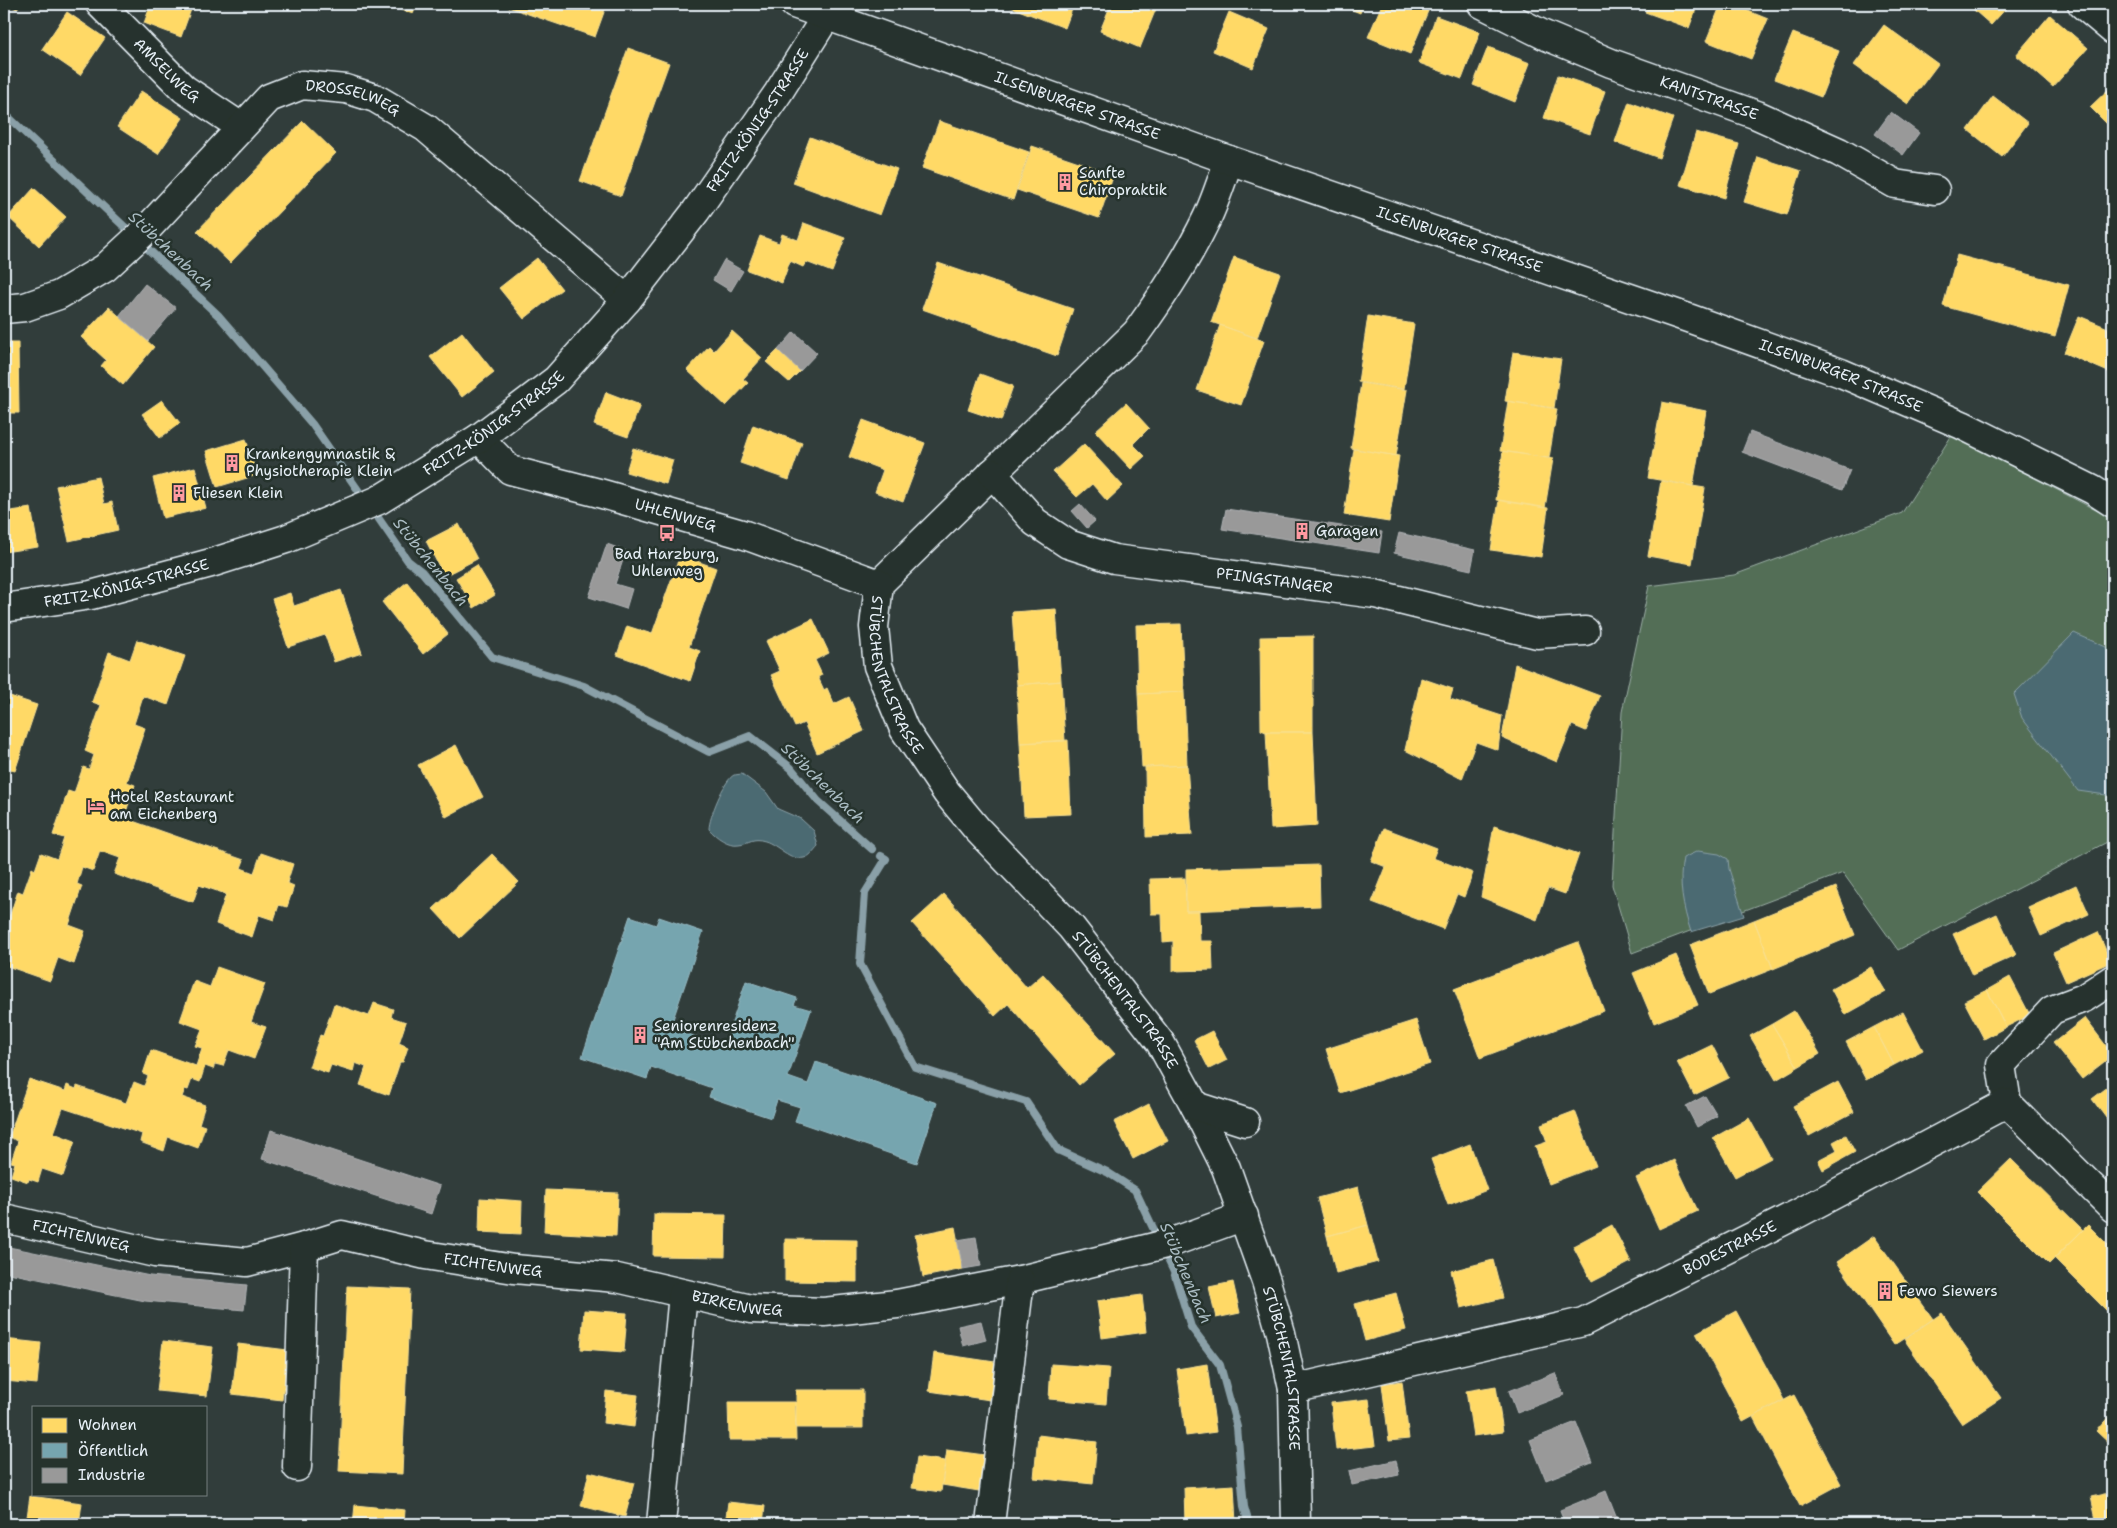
<svg xmlns="http://www.w3.org/2000/svg" width="2117" height="1528" viewBox="0 0 2117 1528" font-family="'Shantell Sans',sans-serif">
  <style>
    .green { fill: #526e56; stroke: #9db0a7 }
    .water { fill: #4b6a72; stroke: #8aa0a8 }
    .homes { fill: #ffd966; stroke: #f8e092 }
    .public { fill: #76a5af; stroke: #98bcc5 }
    .industry { fill: #999; stroke: #b1b3b6 }
    .lines { fill: none; stroke-linecap: round; stroke-linejoin: round }
    .stream { stroke: #8aa0a8; stroke-width: 8 }
    .street-casing { stroke: #e8f1f8; stroke-width: 31 }
    .secondary-casing { stroke: #e8f1f8; stroke-width: 31 }
    .street { stroke: #26332d; stroke-width: 28 }
    .secondary { stroke: #26332d; stroke-width: 28 }
    .labels { text-anchor: middle; dominant-baseline: central; stroke-width: 5; stroke-linejoin: round; paint-order: stroke }
    .street-label { font-size: 15px; fill: #e8f1f8; stroke: #26332d }
    .poi-label { font-size: 15px; fill: #e8f1f8; stroke: #26332d; text-anchor: start }
    .water-label { font-size: 16px; font-style: italic; fill: #a9bbc2; stroke: #26332d }
  </style>
  <rect width="100%" height="100%" fill="#313d3b"/>
  <filter id="ink" filterUnits="userSpaceOnUse"><feTurbulence type="fractalNoise" baseFrequency=".02" numOctaves="2"/><feDisplacementMap in="SourceGraphic" scale="10" xChannelSelector="R" yChannelSelector="G"/><feConvolveMatrix kernelMatrix="1 2 1 2 8 2 1 2 1" color-interpolation-filters="sRGB"/></filter>
  <g filter="url(#ink)">
    <path class="green" d="M1952,435L2113,519V839L1898,950L1843,873L1632,953L1612,885L1622,712L1649,586L1734,575L1902,513Z"/>
    <path class="water" d="M2074,633L2106,647L2113,657V796L2078,791L2022,718L2014,694Z
      M742,774L766,792L778,809L801,819L814,831L818,846C814,850 810,857 804,858C790,861 778,845 765,841C752,837 750,843 739,844C728,846 716,837 709,829C709,818 724,780 734,775C735,775 741,774 742,774Z
      M1698,851L1719,854L1728,859L1729,869L1744,916L1691,932C1683,908 1678,883 1683,858Z"/>
    <path class="homes" d="M7,4H20L17,9Z
      M151,4H193L181,37L144,23Z
      M384,4H417L413,14Z
      M500,4H535L531,15Z
      M535,4H607L595,37L531,15Z
      M1003,4H1074L1065,28Z
      M1111,4H1158L1140,48L1100,31Z
      M1338,4H1364L1360,13Z
      M1382,4H1431L1410,54L1368,37Z
      M1648,4H1698L1689,28L1645,12Z
      M1721,4H1731L1768,19L1751,59L1706,41Z
      M1967,4H2010L1991,25Z
      M67,12L105,38L80,75L42,49Z
      M1229,12L1269,29L1253,68L1213,51Z
      M2050,15L2088,48L2053,87L2016,55Z
      M1436,16L1480,32L1462,79L1419,63Z
      M1884,25L1938,64L1908,104L1854,65Z
      M1793,33L1839,51L1821,97L1774,79Z
      M1488,47L1530,63L1515,102L1473,85Z
      M628,48L669,63L621,196L580,181Z
      M1558,75L1605,91L1590,134L1544,118Z
      M2113,85V130L2090,107Z
      M141,91L183,118L158,154L117,127Z
      M1993,96L2028,123L2002,157L1968,130Z
      M1629,102L1673,118L1659,158L1615,142Z
      M303,121L336,153L230,263L197,231Z
      M939,121L1029,152L1013,200L922,168Z
      M1696,132L1739,144L1724,198L1680,185Z
      M810,137L897,169L880,215L793,183Z
      M1032,146L1114,174L1099,218L1017,190Z
      M1758,157L1801,171L1787,215L1744,202Z
      M34,188L66,217L39,246L8,217Z
      M804,223L845,238L832,272L806,262L803,267L790,261L782,283L747,270L760,236L779,243L782,234L798,240Z
      M1957,255L2069,285L2055,337L1943,306Z
      M1234,257L1280,273L1257,338L1211,322Z
      M537,258L562,289L524,319L499,288Z
      M938,263L1073,309L1057,356L922,309Z
      M109,307L154,347L123,385L101,366L106,360L81,337Z
      M1368,316L1414,324L1404,389L1358,382Z
      M2079,316L2113,330V374L2064,353Z
      M1220,325L1264,341L1241,405L1197,390Z
      M732,331L762,358L743,379L748,383L726,406L687,370L709,346L714,351Z
      M462,332L494,372L462,397L430,357Z
      M4,343H18L19,413H4Z
      M778,350L800,371L789,382L766,362Z
      M1513,352L1561,359L1554,408L1505,401Z
      M980,374L1013,386L1001,421L968,410Z
      M1361,383L1407,390L1396,456L1351,448Z
      M606,392L640,405L628,437L594,425Z
      M162,400L180,423L160,438L142,414Z
      M1508,401L1557,409L1549,458L1500,451Z
      M1662,402L1706,411L1693,486L1648,478Z
      M1126,403L1149,428L1133,444L1145,456L1131,469L1095,431Z
      M863,420L925,443L903,502L875,492L883,470L849,457Z
      M753,425L802,443L789,480L740,463Z
      M246,439L257,475L217,487L206,451Z
      M1084,444L1123,486L1107,501L1092,484L1077,497L1053,472Z
      M633,448L673,460L666,484L626,472Z
      M1354,449L1399,456L1389,522L1344,515Z
      M1503,451L1553,459L1545,508L1496,500Z
      M195,467L206,508L163,518L153,478Z
      M98,477L104,504L112,502L118,530L69,541L56,486Z
      M1661,481L1705,488L1692,564L1648,556Z
      M1499,500L1548,508L1541,557L1491,550Z
      M31,508L38,547L4,552V512Z
      M459,524L477,559L444,576L426,541Z
      M680,555L716,568L689,647L700,651L690,681L617,655L627,626L652,634Z
      M477,565L495,595L474,608L456,578Z
      M407,582L448,634L423,654L382,602Z
      M341,590L362,653L334,662L325,635L288,647L272,599L290,593L294,606Z
      M1056,609L1061,681L1017,685L1012,612Z
      M813,619L829,653L815,660L822,675L818,677L824,690L827,688L834,704L849,697L864,731L817,753L804,723L795,727L771,675L780,671L766,641Z
      M1181,624L1184,692L1138,694L1136,625Z
      M1313,636V732H1266L1261,730L1260,637Z
      M137,640L185,656L168,705L143,696L134,724L145,728L127,782L135,785L124,818L244,860L241,868L254,873L261,853L293,864L287,883L294,886L287,907L279,905L274,920L259,915L252,937L216,924L226,894L199,885L193,902L114,874L120,858L100,851L93,871L82,867L77,884L82,886L69,925L85,931L74,964L58,958L50,981L4,965V932L18,891L23,893L32,868L35,870L41,853L57,859L64,838L53,835L68,791L74,793L83,767L89,769L94,755L85,751L101,705L92,702L109,652L130,660Z
      M1515,664L1600,696L1586,731L1572,725L1557,762L1502,738Z
      M1421,678L1453,689L1450,699L1502,716L1498,750L1476,742L1462,779L1405,750Z
      M1061,681L1065,741L1020,743L1017,685Z
      M1184,692L1187,765L1142,767L1138,694Z
      M4,694L37,705L15,771L4,768Z
      M1266,732H1313L1317,826L1271,829Z
      M1068,740L1071,814L1024,816L1020,743Z
      M456,745L483,797L446,817L418,765Z
      M1187,765L1192,835L1146,837L1145,767Z
      M1494,826L1579,854L1565,894L1548,888L1537,920L1481,897Z
      M1384,828L1437,848L1433,858L1473,873L1464,897L1457,894L1443,929L1372,902L1386,867L1371,861Z
      M492,854L519,882L460,938L433,909Z
      M1319,865L1320,906L1186,911V869Z
      M2113,865V882L2107,868Z
      M1185,878L1186,911H1199L1200,941H1212L1213,970L1173,971V941L1163,942L1162,914H1151L1150,879Z
      M2076,885L2089,914L2041,936L2028,907Z
      M1836,887L1855,935L1773,969L1754,920Z
      M944,894L1027,988L1043,974L1115,1054L1079,1085L1008,1004L995,1016L912,923Z
      M1997,914L2016,955L1972,975L1953,934Z
      M1754,920L1773,969L1709,994L1690,945Z
      M2098,932L2111,962L2066,982L2053,953Z
      M1578,942L1604,1011L1480,1058L1454,989Z
      M1676,955L1698,1005L1654,1023L1633,973Z
      M217,967L265,984L251,1022L266,1027L254,1059L229,1050L223,1066L215,1064L213,1069L205,1066L200,1082L192,1079L188,1090L185,1089L182,1097L205,1105L199,1124L205,1126L198,1148L168,1137L164,1151L140,1142L142,1134L63,1108L54,1133L75,1141L63,1176L42,1169L38,1182L29,1179L28,1182L11,1176L15,1163L11,1162L18,1141L9,1137L29,1079L65,1091L67,1085L76,1089L77,1086L126,1103L134,1082L144,1086L148,1076L143,1074L151,1050L196,1066L202,1048L195,1046L202,1029L180,1021L194,981L210,987Z
      M1871,967L1886,992L1845,1015L1831,989Z
      M2010,977L2030,1015L2006,1027L1987,990Z
      M1987,990L2006,1027L1984,1039L1964,1001Z
      M374,1003L393,1009L391,1017L406,1022L399,1043L408,1047L403,1062H400L389,1095L360,1085L366,1067L355,1063L353,1072L331,1065L328,1073L309,1067L320,1035L323,1036L334,1004L369,1016Z
      M1794,1011L1820,1054L1798,1067L1772,1024Z
      M1903,1012L1923,1050L1894,1065L1874,1027Z
      M2085,1018L2113,1055L2082,1079L2053,1043Z
      M1416,1020L1430,1064L1340,1093L1326,1049Z
      M1772,1024L1798,1067L1776,1080L1750,1036Z
      M1874,1027L1894,1065L1866,1080L1846,1042Z
      M1212,1031L1227,1060L1209,1069L1194,1040Z
      M1712,1045L1729,1078L1694,1095L1677,1062Z
      M1838,1082L1854,1112L1809,1136L1793,1106Z
      M2113,1083V1125L2112,1126L2092,1099Z
      M1149,1104L1168,1141L1133,1159L1114,1122Z
      M1575,1111L1596,1166L1549,1184L1535,1146L1547,1142L1541,1124Z
      M1749,1118L1771,1158L1735,1177L1713,1138Z
      M1846,1135L1855,1152L1823,1170L1818,1160L1837,1150L1833,1142Z
      M1470,1144L1487,1190L1448,1205L1431,1159Z
      M2011,1159L2083,1230L2049,1264L1977,1192Z
      M1674,1160L1698,1211L1659,1229L1636,1178Z
      M1358,1187L1368,1225L1327,1236L1317,1198Z
      M546,1190L618,1193L616,1236L544,1232Z
      M480,1198L522,1201L521,1234L479,1232Z
      M654,1214L726,1215L725,1257L653,1256Z
      M1368,1225L1378,1262L1336,1273L1327,1236Z
      M1612,1225L1631,1262L1592,1282L1573,1246Z
      M2088,1225L2113,1250V1317L2054,1258Z
      M955,1227L963,1269L923,1277L915,1235Z
      M1874,1236L1933,1319L1894,1345L1837,1262Z
      M785,1239L857,1240V1282L785,1281Z
      M1493,1260L1503,1298L1461,1308L1451,1271Z
      M1233,1282L1240,1313L1216,1318L1209,1287Z
      M347,1286L410,1289L402,1474L339,1471Z
      M1396,1293L1406,1330L1365,1341L1355,1304Z
      M1142,1295L1146,1332L1102,1338L1097,1301Z
      M584,1310L627,1313L624,1352L581,1349Z
      M1736,1311L1784,1400L1743,1422L1696,1333Z
      M1942,1313L2001,1398L1962,1424L1904,1339Z
      M4,1339L41,1343L37,1384L4,1381Z
      M163,1341L213,1347L207,1396L157,1391Z
      M238,1344L288,1350L282,1400L232,1394Z
      M934,1353L995,1362L990,1400L929,1391Z
      M1051,1364L1109,1368L1106,1404L1049,1399Z
      M1207,1364L1216,1432L1186,1436L1177,1369Z
      M1402,1381L1409,1439L1389,1441L1382,1384Z
      M1496,1386L1503,1432L1473,1436L1466,1391Z
      M796,1390H863V1428H796Z
      M606,1391L638,1395L634,1427L603,1423Z
      M1794,1395L1841,1484L1800,1506L1753,1417Z
      M1369,1399L1375,1446L1336,1450L1331,1403Z
      M728,1402H795L796,1440H729Z
      M2113,1412V1447L2096,1431Z
      M1038,1435L1097,1442L1093,1484L1034,1478Z
      M947,1450L985,1455L979,1491L942,1485Z
      M917,1457L945,1461L941,1492L912,1488Z
      M589,1472L634,1483L625,1517L581,1506Z
      M1234,1485L1236,1524H1185L1184,1488Z
      M2113,1492V1524H2097L2091,1497Z
      M30,1496L82,1503L79,1524H26Z
      M728,1502L765,1506L763,1524H725Z
      M355,1505L405,1510L404,1524H353Z
      M1376,1520V1524H1338V1521Z"/>
    <path class="public" d="M630,916L656,925L659,917L703,932L670,1028L724,1046L746,981L797,998L794,1005L811,1010L788,1077L808,1084L816,1062L937,1103L917,1163L795,1121L800,1107L777,1100L771,1118L709,1097L712,1088L651,1067L647,1079L582,1057Z"/>
    <path class="industry" d="M1891,112L1919,133L1903,155L1875,134Z
      M724,260L743,271L731,291L713,280Z
      M145,284L176,308L148,341L119,316Z
      M794,332L817,353L800,371L778,350Z
      M1750,432L1850,470L1842,490L1742,452Z
      M1080,504L1095,521L1087,528L1072,511Z
      M1226,509L1382,532L1379,553L1222,529Z
      M1399,533L1475,550L1471,570L1394,553Z
      M607,544L626,551L615,584L632,589L626,609L589,597Z
      M1705,1096L1717,1116L1697,1127L1686,1106Z
      M271,1130L440,1186L431,1214L262,1159Z
      M976,1237L981,1266L963,1269L957,1240Z
      M4,1246L150,1276L247,1285L244,1310L145,1301L4,1272Z
      M981,1321L986,1340L963,1346L958,1326Z
      M1555,1373L1564,1395L1517,1413L1509,1391Z
      M1576,1422L1592,1462L1546,1480L1530,1440Z
      M1396,1460L1399,1475L1352,1485L1349,1471Z
      M1606,1491L1619,1524H1565L1560,1510Z"/>
    <g class="lines">
      <path class="stream" d="M4,113L219,316L312,424L365,500
        M372,509L408,561L422,572L492,657L584,686L709,752L750,736L791,768L818,801L872,849
        M881,856L886,859L865,893L860,964L915,1067L1026,1102L1058,1150L1107,1172L1135,1190L1174,1272L1191,1327L1220,1365L1237,1427L1244,1507L1249,1524"/>
      <g class="street-casing">
        <g id="street">
          <path id="s1" d="M100,4L184,89L241,127"/>
          <path id="s2" d="M1482,4L1544,35L1611,63L1757,115L1839,152L1895,184L1935,190"/>
          <path d="M2082,4L2113,30"/>
          <path id="s3" d="M1229,160C1222,179 1216,199 1207,218C1188,258 1163,296 1137,332L879,584L874,627L878,666L904,729L947,793L977,829L1071,927L1160,1042L1195,1106L1226,1168L1266,1281L1281,1333L1293,1389L1296,1524"/>
          <path id="s4" d="M4,309L25,307L59,295L105,268L146,230L269,98L302,85L346,89L375,98L426,128L627,300"/>
          <path id="s5" d="M479,438L510,470L599,493L745,535L879,584"/>
          <path id="s6" d="M992,473L1035,522L1068,544L1114,559L1375,594L1537,634L1585,631"/>
          <path id="s7" d="M4,608L91,595L211,563L286,539L379,500L479,438L556,380L627,300L696,211L778,93L827,15"/>
          <path d="M2007,1103L2001,1065L2052,1010L2084,998L2113,979"/>
          <path d="M1195,1106L1245,1122"/>
          <path id="s8" d="M4,1218L155,1253L247,1262L304,1247"/>
          <path id="s9" d="M1293,1389L1583,1322L1799,1213L2007,1103L2113,1208"/>
          <path id="s10" d="M297,1467L304,1247L342,1235L425,1255L514,1269L617,1278L751,1309L824,1312L897,1304L1020,1280L1170,1243L1244,1216"/>
          <path d="M661,1524L683,1294"/>
          <path d="M990,1524L1020,1280"/>
        </g>
      </g>
      <g class="secondary-casing">
        <g id="secondary">
          <path id="s11" d="M794,4L1229,160L1691,319L1841,373L1962,425L2093,490L2113,503"/>
        </g>
      </g>
      <use href="#street" class="street"/>
      <use href="#secondary" class="secondary"/>
    </g>
  </g>
  <defs>
    <g id="building-bare" transform="scale(1.35)"><path d="M-4-6H4V6H1V3H-1V6H-4ZM-2.5-4.3h1.7v1.8h-1.7ZM.8-4.3h1.7v1.8H.8ZM-2.5-1h1.7V.8h-1.7ZM.8-1h1.7V.8H.8Z" fill="#ff9aa2" stroke="#26332d" stroke-width="2.5" paint-order="stroke"/></g>
    <g id="bus-bare" transform="scale(1.35)"><path d="M-5-6H5V4H4V6H2V4H-2V6H-4V4H-5ZM-3.5-4V0h7V-4ZM-3.5 1.2v1.5H-2V1.2ZM2 1.2v1.5H3.5V1.2Z" fill="#ff9aa2" stroke="#26332d" stroke-width="2.5" paint-order="stroke"/></g>
    <g id="hotel-bare" transform="scale(1.35)"><path d="M-6-4.5h1.5V1H6V5H4.5V3h-9V5H-6ZM-4 0a1.8 1.8 0 1 1 3.6 0ZM.5 0V-2.5h3Q6-2.5 6 0Z" fill="#ff9aa2" stroke="#26332d" stroke-width="2.5" paint-order="stroke"/></g>
  </defs>
  <g fill-rule="evenodd">
    <use href="#building-bare" x="1065" y="182"/>
    <use href="#building-bare" x="232" y="463"/>
    <use href="#building-bare" x="179" y="493"/>
    <use href="#building-bare" x="1302" y="531"/>
    <use href="#bus-bare" x="667" y="533"/>
    <use href="#hotel-bare" x="96" y="806"/>
    <use href="#building-bare" x="640" y="1035"/>
    <use href="#building-bare" x="1885" y="1291"/>
  </g>
  <g class="labels">
    <g class="street-label">
      <text stroke="none"><textPath href="#s1" startOffset="94">AMSELWEG</textPath></text>
      <text stroke="none"><textPath href="#s2" startOffset="246">KANTSTRASSE</textPath></text>
      <text stroke="none"><textPath href="#s4" startOffset="435">DROSSELWEG</textPath></text>
      <text stroke="none"><textPath href="#s11" startOffset="301">ILSENBURGER STRASSE</textPath></text>
      <text stroke="none"><textPath href="#s7" startOffset="935">FRITZ-KÖNIG-STRASSE</textPath></text>
      <text stroke="none"><textPath href="#s11" startOffset="706">ILSENBURGER STRASSE</textPath></text>
      <text stroke="none"><textPath href="#s11" startOffset="1111">ILSENBURGER STRASSE</textPath></text>
      <text stroke="none"><textPath href="#s7" startOffset="530">FRITZ-KÖNIG-STRASSE</textPath></text>
      <text stroke="none"><textPath href="#s5" startOffset="216">UHLENWEG</textPath></text>
      <text stroke="none"><textPath href="#s6" startOffset="315">PFINGSTANGER</textPath></text>
      <text stroke="none"><textPath href="#s7" startOffset="125">FRITZ-KÖNIG-STRASSE</textPath></text>
      <text stroke="none"><textPath href="#s3" startOffset="652">STÜBCHENTALSTRASSE</textPath></text>
      <text stroke="none"><textPath href="#s3" startOffset="1058">STÜBCHENTALSTRASSE</textPath></text>
      <text stroke="none"><textPath href="#s8" startOffset="79">FICHTENWEG</textPath></text>
      <text stroke="none"><textPath href="#s9" startOffset="462">BODESTRASSE</textPath></text>
      <text stroke="none"><textPath href="#s10" startOffset="414">FICHTENWEG</textPath></text>
      <text stroke="none"><textPath href="#s10" startOffset="662">BIRKENWEG</textPath></text>
      <text stroke="none"><textPath href="#s3" startOffset="1464">STÜBCHENTALSTRASSE</textPath></text>
    </g>
    <g class="poi-label">
      <text x="1079" y="173">Sanfte<tspan x="1079" dy="17">Chiropraktik</tspan></text>
      <text x="246" y="454">Krankengymnastik &amp;<tspan x="246" dy="17">Physiotherapie Klein</tspan></text>
      <text x="193" y="493">Fliesen Klein</text>
      <text x="1316" y="531">Garagen</text>
      <text x="667" y="554" text-anchor="middle">Bad Harzburg,<tspan x="667" dy="17">Uhlenweg</tspan></text>
      <text x="110" y="797">Hotel Restaurant<tspan x="110" dy="17">am Eichenberg</tspan></text>
      <text x="654" y="1026">Seniorenresidenz<tspan x="654" dy="17">"Am Stübchenbach"</tspan></text>
      <text x="1899" y="1291">Fewo Siewers</text>
    </g>
    <g class="water-label">
      <text transform="translate(171 251) rotate(43)">Stübchenbach</text>
      <text transform="translate(431 562) rotate(51)">Stübchenbach</text>
      <text transform="translate(823 783) rotate(44)">Stübchenbach</text>
      <text transform="translate(1186 1273) rotate(67)">Stübchenbach</text>
    </g>
  </g>
  <rect width="2117" height="1528" fill="none" stroke="#26332d" stroke-width="20"/>
  <rect x="10" y="10" width="2097" height="1508" fill="none" stroke="#e8f1f8" stroke-width="2" filter="url(#ink)"/>
  <rect x="32" y="1406" width="175" height="90" fill="#26332d" stroke="#747f7e"/>
  <rect x="42" y="1418" width="25" height="15" fill="#ffd966" stroke="#747f7e"/>
  <text x="78" y="1430" font-size="15" fill="#e8f1f8">Wohnen</text>
  <rect x="42" y="1443" width="25" height="15" fill="#76a5af" stroke="#747f7e"/>
  <text x="78" y="1456" font-size="15" fill="#e8f1f8">Öffentlich</text>
  <rect x="42" y="1468" width="25" height="15" fill="#999999" stroke="#747f7e"/>
  <text x="78" y="1480" font-size="15" fill="#e8f1f8">Industrie</text>
</svg>
